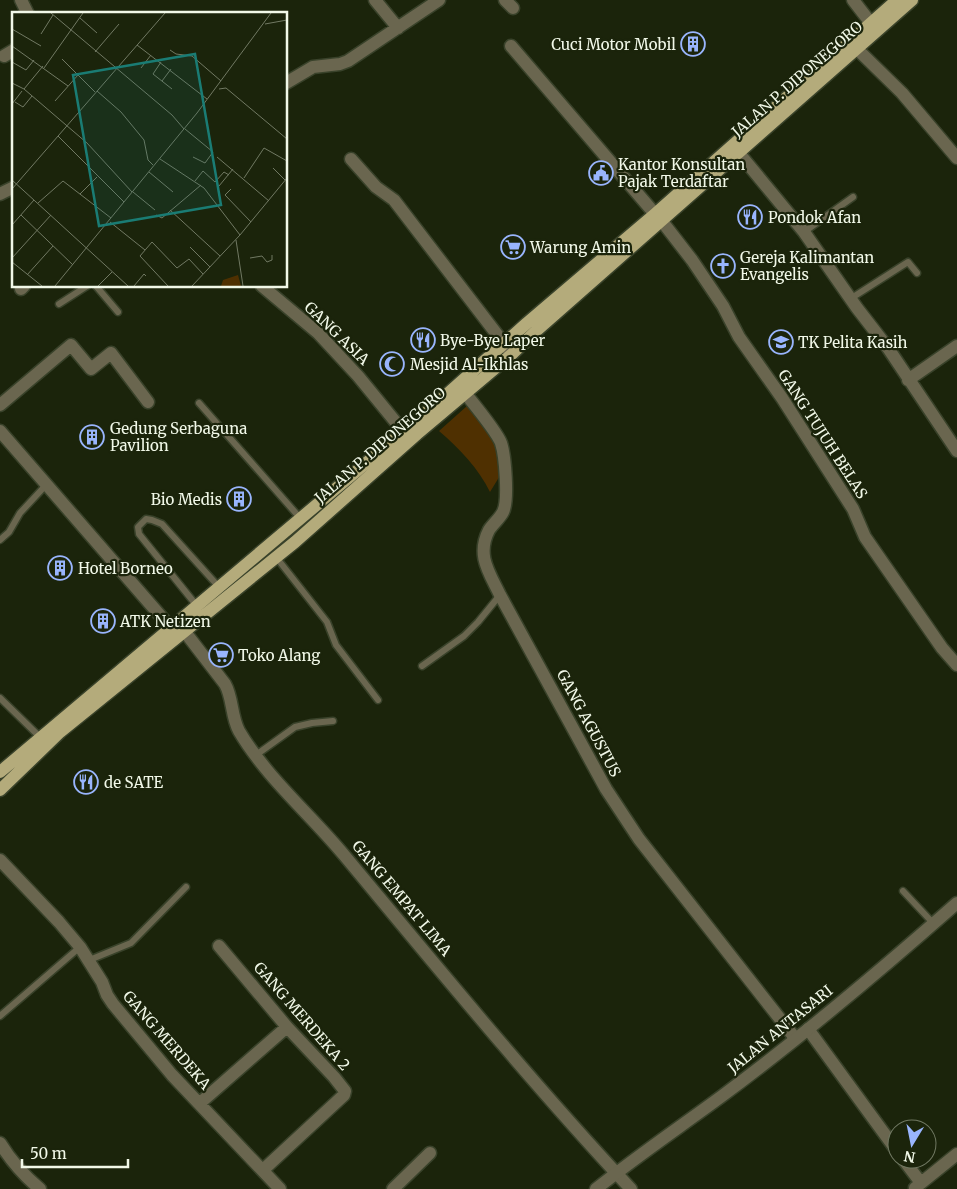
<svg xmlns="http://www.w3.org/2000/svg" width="957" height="1189" viewBox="0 0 957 1189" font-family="Merriweather,serif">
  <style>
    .green { fill: #4f3001 }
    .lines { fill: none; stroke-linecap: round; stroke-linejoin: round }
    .service-casing { stroke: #39422a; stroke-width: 9 }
    .minor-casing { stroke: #39422a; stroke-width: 15 }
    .tertiary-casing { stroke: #39422a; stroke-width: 15 }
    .primary-casing { stroke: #39422a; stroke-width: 15 }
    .service { stroke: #6a664f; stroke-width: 6 }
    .minor { stroke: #6a664f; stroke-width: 12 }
    .tertiary { stroke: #6a664f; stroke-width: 12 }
    .primary { stroke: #b4ab7b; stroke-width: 12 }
    .labels { text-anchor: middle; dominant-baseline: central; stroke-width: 4.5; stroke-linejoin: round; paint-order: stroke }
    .poi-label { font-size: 15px; fill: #f1f8e8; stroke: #1b240b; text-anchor: start }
    .street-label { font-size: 15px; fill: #f1f8e8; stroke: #1b240b }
    .inset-road { fill: none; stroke: #717963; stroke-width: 1 }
    .view { fill: #1a7c74; fill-opacity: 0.15; stroke: #1a7c74; stroke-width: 2.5 }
    .inset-edge { fill: none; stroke: #f1f8e8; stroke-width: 2.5 }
  </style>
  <rect width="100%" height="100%" fill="#1b240b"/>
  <path class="green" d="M467,406L486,428L499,450L501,474L490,492C479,469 459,448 439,431Z"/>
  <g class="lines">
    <g class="service-casing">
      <path id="service" d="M804,232L853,197
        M96,286L118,312
        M850,299L908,262L917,273
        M59,304L87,286
        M199,403L301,519
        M0,540L9,532L20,513L46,485
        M276,557L327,622L336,645L378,700
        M197,606L139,534L138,527L146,519L152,520L162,524L219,587
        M422,666L464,636L478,622L500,595
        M0,698L40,737
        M256,755L295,727L312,723L333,721
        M903,891L933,923
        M87,961L131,943L186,887
        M0,1016L80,947"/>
    </g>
    <g class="minor-casing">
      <path id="minor" d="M21,0L28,14
        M375,0L398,28
        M505,0L513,8
        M853,0L870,22
        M511,46L655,214
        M856,48L902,93L957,158
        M4,56L14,50
        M286,83L313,67L340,64L348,61L439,0
        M738,152L804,232L857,308L888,348L957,451
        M351,159L376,187L394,200L512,354
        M0,194L14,187
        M661,220L692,260L723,306L739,337L782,398L853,509L865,537L942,648L957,665
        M262,286L318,333L358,376L403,431
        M21,289L24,286
        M908,380L957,346
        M465,393C473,403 497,432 501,443C505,455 509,500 503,512C500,518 493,524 489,530C476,555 489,572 500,595L606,789L639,839L795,1038
        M0,405L71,345L91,369L111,353L148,402
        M0,431L171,628
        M185,632L225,684C233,698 231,716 239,731C266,777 311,815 344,855C438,968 531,1082 631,1189
        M0,860L59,922L80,947L102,982L107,995L113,1004L172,1075L280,1189
        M219,946L287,1027L334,1077L345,1091L344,1095L263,1170
        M808,1029L897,1151
        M200,1103L287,1027
        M0,1143C11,1161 23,1175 40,1189
        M903,1159L921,1183L915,1188
        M921,1183L957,1154
        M393,1189L430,1153"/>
    </g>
    <g class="tertiary-casing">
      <path id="tertiary" d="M596,1189C637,1156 680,1127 722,1096C803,1036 881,970 957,903"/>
    </g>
    <g class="primary-casing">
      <path id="primary" d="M0,772L435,405L527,323L655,214L897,0
        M0,790L60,732L295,542L417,434L512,354L536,331L912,0"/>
    </g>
    <use href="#service" class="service"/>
    <use href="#minor" class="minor"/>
    <use href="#tertiary" class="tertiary"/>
    <use href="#primary" class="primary"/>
  </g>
  <defs>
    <g id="building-ring" transform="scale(1.25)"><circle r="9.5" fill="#1b240b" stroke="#99b5fd" stroke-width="1.5"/><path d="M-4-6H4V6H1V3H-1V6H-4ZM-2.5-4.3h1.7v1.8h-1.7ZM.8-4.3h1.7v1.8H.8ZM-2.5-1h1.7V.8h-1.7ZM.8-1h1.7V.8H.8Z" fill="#99b5fd"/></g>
    <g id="civic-ring" transform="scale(1.25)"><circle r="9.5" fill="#1b240b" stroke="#99b5fd" stroke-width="1.5"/><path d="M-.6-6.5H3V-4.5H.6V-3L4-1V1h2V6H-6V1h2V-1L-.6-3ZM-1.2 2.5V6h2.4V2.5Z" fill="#99b5fd"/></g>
    <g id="restaurant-ring" transform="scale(1.25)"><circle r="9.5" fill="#1b240b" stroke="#99b5fd" stroke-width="1.5"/><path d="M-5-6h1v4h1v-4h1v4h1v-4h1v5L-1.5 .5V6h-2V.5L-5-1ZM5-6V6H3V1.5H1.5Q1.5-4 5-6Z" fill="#99b5fd"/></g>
    <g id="supermarket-ring" transform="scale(1.25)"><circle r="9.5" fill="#1b240b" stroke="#99b5fd" stroke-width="1.5"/><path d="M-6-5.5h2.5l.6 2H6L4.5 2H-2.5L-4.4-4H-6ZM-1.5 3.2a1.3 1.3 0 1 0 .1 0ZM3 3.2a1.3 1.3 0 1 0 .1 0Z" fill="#99b5fd"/></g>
    <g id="church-ring" transform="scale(1.25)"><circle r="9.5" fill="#1b240b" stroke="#99b5fd" stroke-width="1.5"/><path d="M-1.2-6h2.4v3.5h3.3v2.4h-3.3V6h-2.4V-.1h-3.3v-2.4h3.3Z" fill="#99b5fd"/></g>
    <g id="school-ring" transform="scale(1.25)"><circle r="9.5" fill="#1b240b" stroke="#99b5fd" stroke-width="1.5"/><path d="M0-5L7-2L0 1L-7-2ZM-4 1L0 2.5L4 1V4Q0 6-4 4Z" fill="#99b5fd"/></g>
    <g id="mosque-ring" transform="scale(1.25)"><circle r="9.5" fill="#1b240b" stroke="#99b5fd" stroke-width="1.5"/><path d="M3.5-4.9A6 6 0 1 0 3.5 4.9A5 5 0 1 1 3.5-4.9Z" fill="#99b5fd"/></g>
  </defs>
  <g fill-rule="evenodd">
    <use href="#building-ring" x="693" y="44"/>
    <use href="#civic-ring" x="601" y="173"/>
    <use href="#restaurant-ring" x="750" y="217"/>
    <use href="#supermarket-ring" x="513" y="247"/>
    <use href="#church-ring" x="723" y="266"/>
    <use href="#restaurant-ring" x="423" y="340"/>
    <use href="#school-ring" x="781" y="342"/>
    <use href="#mosque-ring" x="392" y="364"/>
    <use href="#building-ring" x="92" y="437"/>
    <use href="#building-ring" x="239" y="499"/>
    <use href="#building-ring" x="60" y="568"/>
    <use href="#building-ring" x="103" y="621"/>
    <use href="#supermarket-ring" x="221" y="655"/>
    <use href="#restaurant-ring" x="86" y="782"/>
  </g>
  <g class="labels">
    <g class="poi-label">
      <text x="676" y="44" text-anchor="end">Cuci Motor Mobil</text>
      <text x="618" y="164">Kantor Konsultan<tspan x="618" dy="17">Pajak Terdaftar</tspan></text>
      <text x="768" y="217">Pondok Afan</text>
      <text x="530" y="247">Warung Amin</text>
      <text x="740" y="257">Gereja Kalimantan<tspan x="740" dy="17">Evangelis</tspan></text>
      <text x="440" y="340">Bye-Bye Laper</text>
      <text x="798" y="342">TK Pelita Kasih</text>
      <text x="410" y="364">Mesjid Al-Ikhlas</text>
      <text x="110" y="428">Gedung Serbaguna<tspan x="110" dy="17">Pavilion</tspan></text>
      <text x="222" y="499" text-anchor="end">Bio Medis</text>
      <text x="78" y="568">Hotel Borneo</text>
      <text x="120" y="621">ATK Netizen</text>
      <text x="238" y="655">Toko Alang</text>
      <text x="104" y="782">de SATE</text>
    </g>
    <g class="street-label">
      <text transform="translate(797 79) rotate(-41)">JALAN P. DIPONEGORO</text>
      <text transform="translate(337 333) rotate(44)">GANG ASIA</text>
      <text transform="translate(823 434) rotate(57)">GANG TUJUH BELAS</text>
      <text transform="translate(380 445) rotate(-41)">JALAN P. DIPONEGORO</text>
      <text transform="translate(589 723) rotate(62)">GANG AGUSTUS</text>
      <text transform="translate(402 898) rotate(50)">GANG EMPAT LIMA</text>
      <text transform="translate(302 1016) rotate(49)">GANG MERDEKA 2</text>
      <text transform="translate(780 1029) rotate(-39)">JALAN ANTASARI</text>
      <text transform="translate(167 1040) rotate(49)">GANG MERDEKA</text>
    </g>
  </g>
  <g transform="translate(12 12)">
    <rect width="275" height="275" fill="#1b240b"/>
    <path d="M226,263L229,274H209L211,268Z" fill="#4f3001"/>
    <path class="inset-road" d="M39,1L160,103L172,117M68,6L85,21M253,12L275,8M0,17L29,34M29,22L41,3M125,33L195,87M0,34L56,74M158,38L164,42L180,44L209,69M83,40L107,12M50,47L83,80M0,50L14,58L22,48M149,50L141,62L160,77M275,54V71M32,56L71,1M129,56L139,43M150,69L159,57M0,71L12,77L75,131L120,180M12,77L31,54M207,77L214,76L275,127M85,79L109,100L132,128L136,148L141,153M43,89L66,63M3,90L11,95L20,84M0,92L10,79M173,117L201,140L193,151L181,145M46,124L112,190M205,145L257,189M148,147L192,176L228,223M261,156L273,168M137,160L161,180M232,166L252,136L275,149M0,168L116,274M183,169L191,159L203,170L212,160L217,163M207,174L221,157M0,177L153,1M219,177L213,183L239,210M121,180L143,198M68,182L85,165M26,191L51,169L99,206M158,198L208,244M9,203L61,253M144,203L150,206L189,173M98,210L133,238M0,213L22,188M224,228L231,274M178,235L198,255M0,246L39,203M238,246L250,244L255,250L260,248V243M0,250L30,274M15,263L41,234M43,274L185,101L259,1M86,274L100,260M122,274L132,262L134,264M156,274L128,244L140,230L165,256L177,247L191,262M180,274L228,223L275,166"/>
    <path class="view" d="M183,42L209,193L87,214L61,63Z"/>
    <rect width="275" height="275" class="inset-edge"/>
  </g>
  <g transform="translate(912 1144) rotate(190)"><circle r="24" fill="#1b240b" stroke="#717963"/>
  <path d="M0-4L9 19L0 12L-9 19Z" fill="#99b5fd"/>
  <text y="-8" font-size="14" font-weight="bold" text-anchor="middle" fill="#f1f8e8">N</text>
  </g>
  <path d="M22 1159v8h106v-8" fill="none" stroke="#f1f8e8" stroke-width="2.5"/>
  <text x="30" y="1159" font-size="15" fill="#f1f8e8" stroke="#1b240b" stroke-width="4" paint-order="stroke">50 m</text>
</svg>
